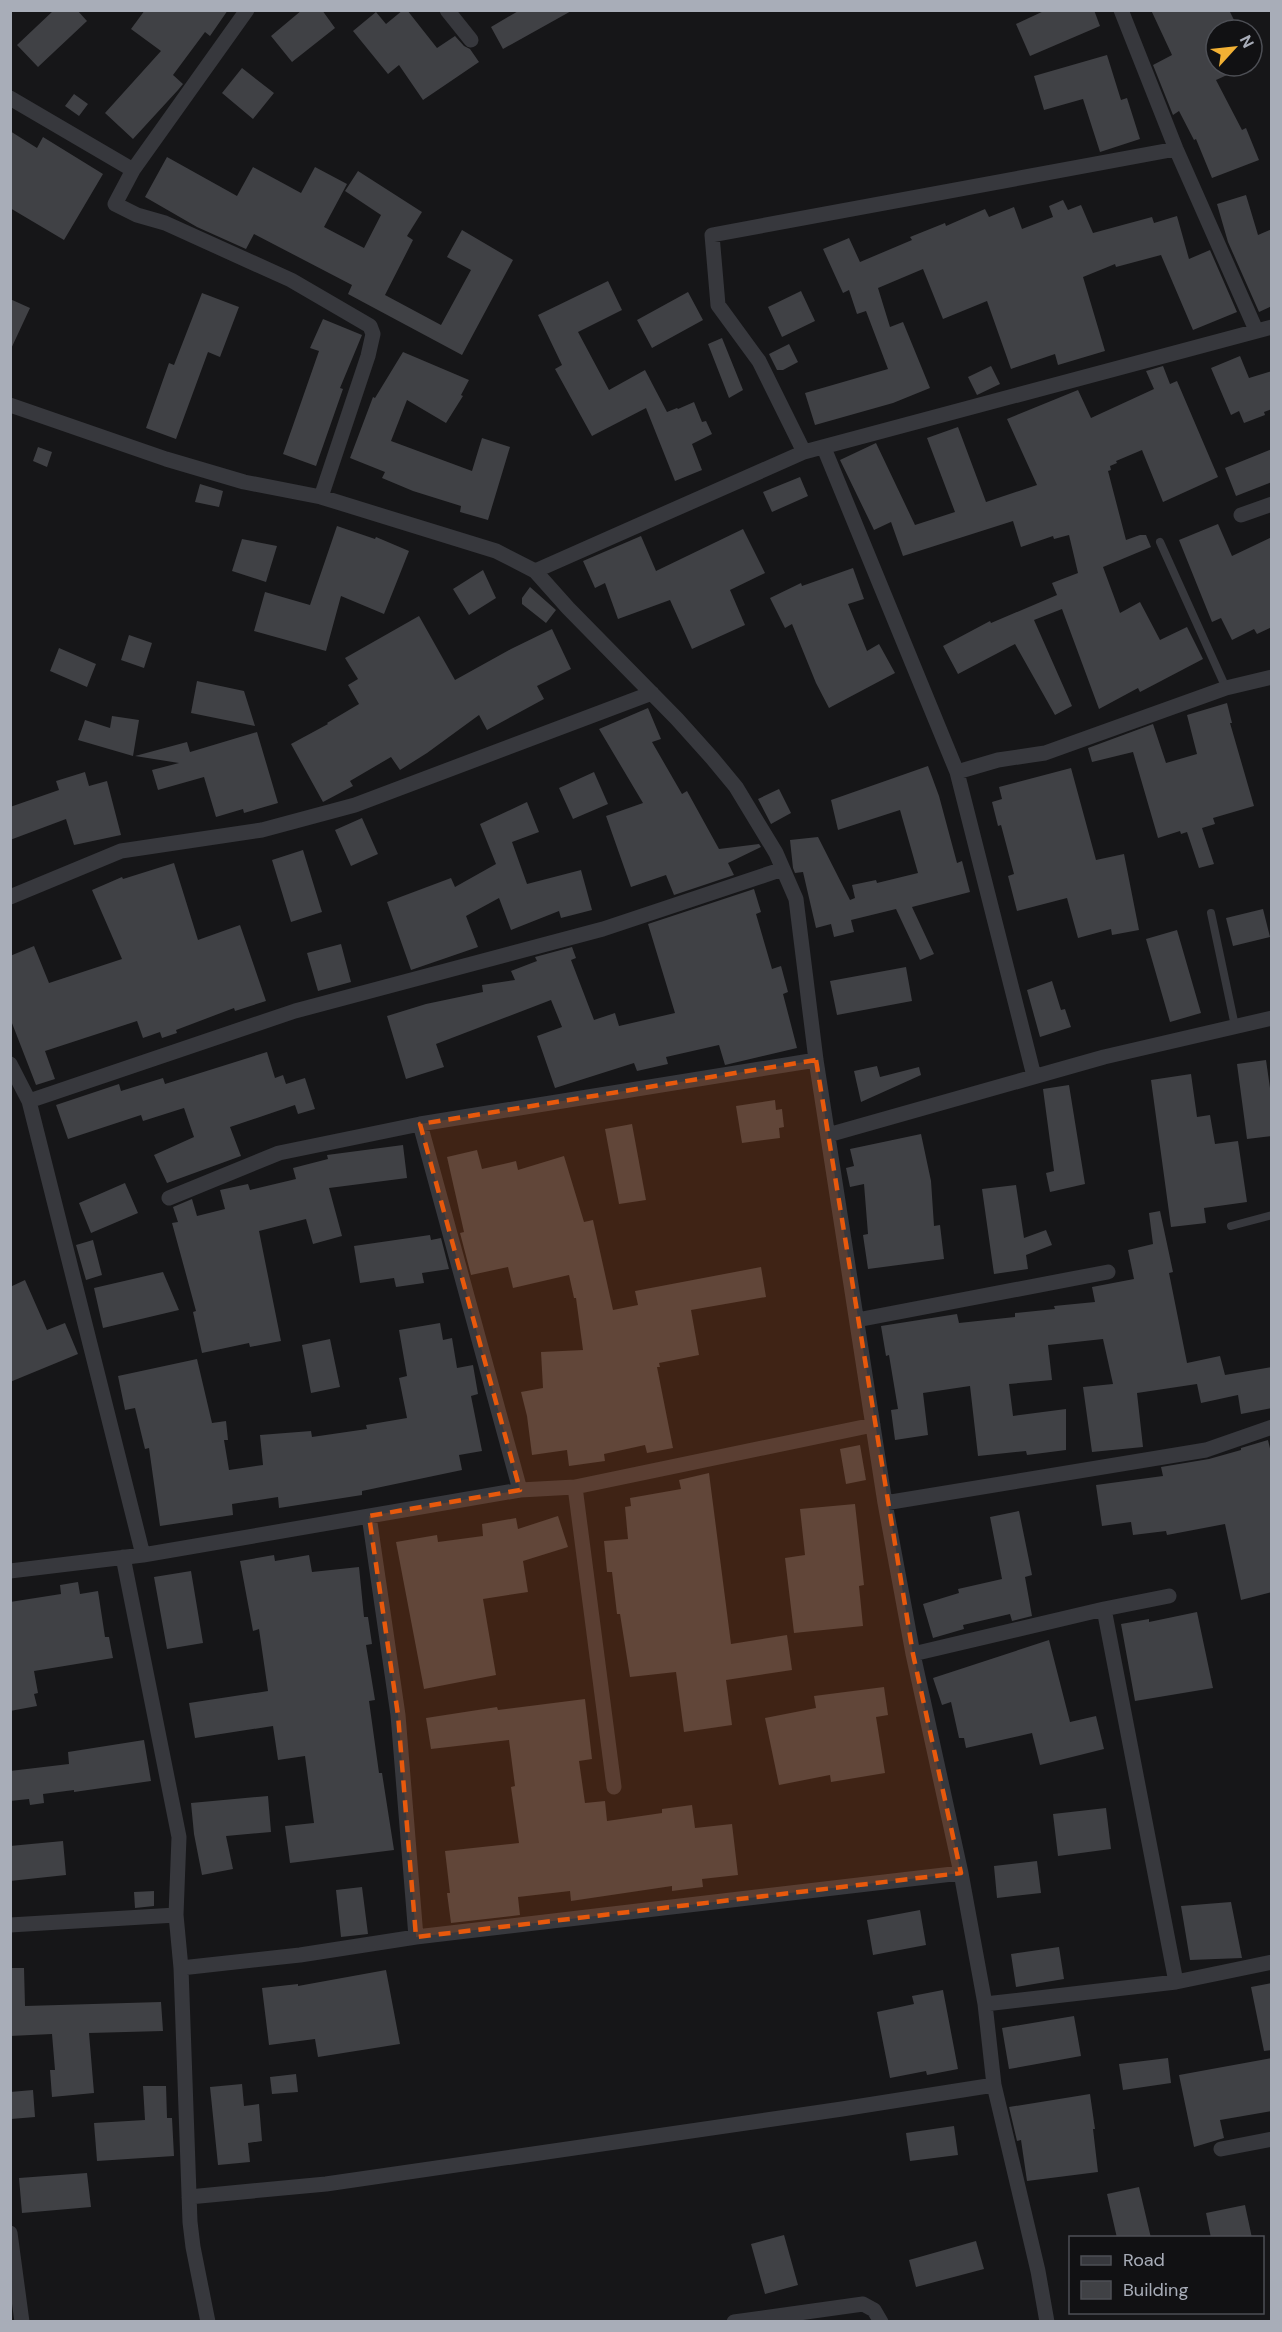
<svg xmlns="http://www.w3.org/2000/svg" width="1282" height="2332" viewBox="0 0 1282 2332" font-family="'DM Sans',sans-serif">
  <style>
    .building { fill: #404145 }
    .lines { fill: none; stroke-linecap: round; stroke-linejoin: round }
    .lane { stroke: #37383d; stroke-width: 8 }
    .street { stroke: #37383d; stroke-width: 15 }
    .marked { fill: #e8590c; fill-opacity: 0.2; stroke: #e8590c; stroke-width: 4.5; stroke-dasharray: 12 8; stroke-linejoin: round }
  </style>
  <rect width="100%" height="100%" fill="#161618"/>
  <path class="building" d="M54,10H77L87,21L38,67L17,45Z
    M145,10H228L210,36L205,32L173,75L183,84L178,90L133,139L105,113L161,51L131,29Z
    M302,10H322L335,28L292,62L271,36Z
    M403,10H407L437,48L455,36L464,46L470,49L479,62L423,100L399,65L388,74L353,31L376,12L386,24Z
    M520,10H573L503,49L491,27Z
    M1046,10H1094L1100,26L1030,56L1016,24Z
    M1151,10H1229L1239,30H1216V66H1247L1216,80L1242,130L1246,128L1259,160L1212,178L1196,139L1194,140L1179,111L1173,115L1153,65L1172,55Z
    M1107,55L1121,100L1127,98L1140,139L1100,152L1083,99L1044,110L1034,76Z
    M242,68L274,93L253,119L222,93Z
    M74,94L88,104L79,116L65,106Z
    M10,131L37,148L43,137L103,174L64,240L10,208Z
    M167,157L237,196L253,167L301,193L315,167L347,184L324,227L364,248L381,215L345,191L358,171L422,212L407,236L413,240L385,295L441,325L471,270L447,257L462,230L513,260L462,355L348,294L352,285L254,234L246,249L197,227L145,197Z
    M1246,195L1258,235L1272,229V306L1259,312L1228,242L1217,204Z
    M1063,200L1068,210L1081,205L1093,233L1152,217L1154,223L1177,216L1189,259L1210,250L1237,312L1193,330L1161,255L1116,267L1115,264L1083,277L1105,351L1058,365L1055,354L1011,369L987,301L943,319L923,269L878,288L890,327L903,322L930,388L893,403L815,425L805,393L888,369L866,311L857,314L849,290L843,293L823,249L849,238L860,262L912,240L910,237L945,223L946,226L985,209L989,217L1014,207L1022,229L1053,217L1049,206Z
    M608,281L622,310L578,332L609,390L645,370L667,412L677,408L678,409L694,402L702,422L706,421L712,434L692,444L702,470L675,481L646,408L592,436L555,369L562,365L538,315Z
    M801,291L815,321L782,337L768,307Z
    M688,292L703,320L652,348L637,320Z
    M202,293L239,307L220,357L208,352L176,439L146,428L169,363L174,365Z
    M10,299L30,308L10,351Z
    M323,319L362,335L340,388L343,389L316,466L283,454L319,351L310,348Z
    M722,338L743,390L729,398L708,344Z
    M789,344L798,362L783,370H777L769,354Z
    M403,352L469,380L461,395L463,396L446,423L407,400L391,441L472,471L482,438L510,447L488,520L460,512L461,506L413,491L382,478L385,472L350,458L373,397L375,398Z
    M1240,356L1249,378L1272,371V409L1264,412L1265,415L1244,423L1239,411L1231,415L1211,368Z
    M991,366L1000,384L977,395L968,377Z
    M1163,366L1170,384L1177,381L1218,477L1163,502L1142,450L1116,461L1117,463L1110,466L1111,470L1108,471L1126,540L1140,535H1146L1151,547L1103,567L1120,613L1140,602L1160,640L1187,627L1203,659L1140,692L1138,688L1099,709L1062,609L1034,620L1072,706L1055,715L1015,644L958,674L943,646L990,621L991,623L1057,595L1052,583L1078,573L1069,535L1054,539L1053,536L1021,547L1013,521L903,556L891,522L874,530L840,460L876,443L915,525L955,512L927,438L958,427L986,502L1037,485L1007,419L1078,390L1091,418L1154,389L1146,371Z
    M38,447L52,452L47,467L33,461Z
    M1272,449V482L1236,496L1225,468Z
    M800,477L808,496L772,512L763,492Z
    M200,484L223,491L219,507L195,502Z
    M1218,524L1232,556L1272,537V627L1257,634L1254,629L1232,640L1221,618L1212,622L1179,540Z
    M337,526L375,539L376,537L409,551L384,614L341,596L326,651L254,631L265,592L310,605Z
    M743,529L765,573L730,590L745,625L692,649L670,600L618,619L605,583L595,588L583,561L641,536L656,571Z
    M242,539L277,546L266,582L232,571Z
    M853,568L864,599L848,604L867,651L879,644L895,673L829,708L816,683L792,624L785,628L770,598L801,583L802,586Z
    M483,570L496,598L469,615L453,589Z
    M530,587L556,610L546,623L522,604V598Z
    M419,616L455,680L511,649L552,629L571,669L537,686L544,699L487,730L479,715L427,753L400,770L391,757L350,781L353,786L323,802L291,744L328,724L327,723L359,704L348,685L358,679L345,658Z
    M129,635L152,643L144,668L121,660Z
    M59,648L96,664L87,687L50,671Z
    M197,681L244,691L255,726L191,713Z
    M1227,703L1232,723H1230L1254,806L1213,818L1215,824L1202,828L1214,864L1199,868L1187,832L1181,834L1180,831L1158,838L1133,752L1092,762L1088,748L1153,724L1166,763L1197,754L1187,715Z
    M648,708L661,739L652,742L682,794L687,791L719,849L759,844L761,847L728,863L734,875L674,895L666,875L631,887L606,816L643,803L599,729Z
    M112,716L139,720L133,756L78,740L85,720L110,728Z
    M257,732L278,803L244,813L243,809L216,817L204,777L158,790L152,770L179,763L135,756L187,742L190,752Z
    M928,766L939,796L957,863L962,861L970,892L912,907L934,954L920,960L896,909L851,920L854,932L834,937L831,924L816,928L803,872L795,873L793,868L790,840L818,837L850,900L855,898L852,885L876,880L877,883L918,873L900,810L838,830L831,800Z
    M1071,768L1096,860L1124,854L1139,930L1112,935L1111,929L1078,938L1067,898L1017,911L1008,876L1014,874L1001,825L998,826L992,802L1002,799L999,787Z
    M85,772L89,786L107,781L121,835L74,845L66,819L10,840V807L59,790L56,781Z
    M594,772L608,804L573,819L559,788Z
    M779,789L791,813L771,824L758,799Z
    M527,802L539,832L512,842L527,884L581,870L592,910L561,918L559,911L511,930L499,898L466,916L478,947L411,970L387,902L451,878L455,887L496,864L480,824Z
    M362,818L378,854L351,866L335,830Z
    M303,850L322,912L291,922L272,860Z
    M174,863L198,940L240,925L266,1001L235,1011L234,1008L176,1030L177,1033L162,1038L160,1032L143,1038L137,1021L45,1051L55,1079L36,1085L10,1018V956L34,946L49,983L122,959L92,890L122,877L123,879Z
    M754,889L761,912L756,914L772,969L781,966L788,992L783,994L797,1048L725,1065L719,1045L666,1057L668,1064L637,1071L634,1063L555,1088L537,1036L562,1027L551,1000L436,1044L444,1067L406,1079L387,1016L426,1004L483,992L482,985L515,980L511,971L537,961L535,957L572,947L576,958L571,960L594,1020L615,1013L619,1026L675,1013L648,924Z
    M1263,909L1270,937L1233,946L1226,918Z
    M1177,930L1201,1013L1170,1022L1146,939Z
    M341,944L351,982L318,991L307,953Z
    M906,967L912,1001L837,1015L830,981Z
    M1052,981L1061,1010L1065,1009L1071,1027L1040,1037L1027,990Z
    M267,1052L275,1078L283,1075L286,1084L305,1078L315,1109L298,1114L295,1105L230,1127L241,1156L167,1183L154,1155L194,1137L184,1108L143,1121L141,1115L68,1139L56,1105L119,1084L121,1091L163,1078L165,1084Z
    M1266,1060L1272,1102V1136L1247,1139L1237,1064Z
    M877,1066L880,1077L919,1067L921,1075L861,1102L854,1071Z
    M1191,1074L1197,1117L1210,1115L1215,1144L1238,1141L1247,1202L1204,1208L1206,1223L1171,1227L1151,1080Z
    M1069,1085L1085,1184L1050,1192L1046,1173L1054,1171L1043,1089Z
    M775,1100L776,1110L782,1109L784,1127L779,1128L780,1138L742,1143L736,1106Z
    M632,1124L646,1200L619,1204L605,1129Z
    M921,1134L931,1181L934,1226L940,1225L944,1259L868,1269L863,1235L868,1234L864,1184L850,1187L846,1168L854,1166L850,1149Z
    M403,1145L407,1178L329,1188L342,1236L313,1244L306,1219L259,1231L281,1341L250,1347L249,1343L202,1353L193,1312L196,1311L172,1223L178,1222L173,1207L192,1199L197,1216L225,1209L220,1190L248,1184L250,1190L296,1179L293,1168L328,1159L327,1155Z
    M477,1150L482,1169L516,1161L518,1170L564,1156L584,1222L593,1220L613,1310L638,1305L635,1291L761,1267L766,1297L691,1310L699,1355L659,1363L660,1367H657L673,1448L647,1453L645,1445L604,1454L605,1461L569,1466L567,1450L532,1455L527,1416L521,1392L543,1388L541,1352L583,1350L576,1298H574L569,1275L513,1288L508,1267L471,1275L460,1233L464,1232L447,1157Z
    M125,1183L138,1213L91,1233L79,1203Z
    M1016,1185L1024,1238L1046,1230L1052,1245L1026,1255L1028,1269L994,1274L982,1189Z
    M1160,1211L1173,1272L1169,1273L1187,1363L1220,1356L1225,1375L1272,1367V1408L1241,1414L1238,1395L1201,1403L1197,1384L1137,1393L1143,1447L1092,1452L1083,1387L1113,1384L1103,1339L1048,1345L1052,1380L1009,1384L1013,1416L1066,1409V1450L1027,1455L1026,1451L978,1456L970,1386L923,1393L928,1435L895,1440L891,1410L898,1409L889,1355L886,1356L881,1326L957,1314L959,1323L1015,1317V1313L1055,1309L1054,1306L1095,1302L1092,1287L1134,1279L1128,1250L1153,1244L1149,1213Z
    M430,1235L431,1240L441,1238L449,1269L422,1273L424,1283L396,1287L394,1278L360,1283L354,1246Z
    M93,1240L102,1275L86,1280L76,1245Z
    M163,1272L179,1310L103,1328L94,1288Z
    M25,1280L47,1330L65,1323L78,1354L10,1382V1287Z
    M440,1323L443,1340L452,1338L457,1368L473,1365L478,1394L471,1396L482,1451L459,1455L462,1470L362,1491V1495L279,1508L278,1497L232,1504L233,1515L160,1526L149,1448L145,1449L135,1408L125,1410L118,1376L197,1359L212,1423L226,1421L228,1440H224L229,1470L263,1465L260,1435L311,1431L312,1437L367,1429L366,1425L407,1418L399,1378L407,1376L399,1330Z
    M330,1339L340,1387L311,1393L302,1345Z
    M1268,1440L1272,1457V1592L1241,1600L1225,1524L1167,1535L1166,1531L1133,1535L1131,1522L1102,1526L1096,1485L1163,1476L1161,1467L1209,1459L1241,1450V1448Z
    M860,1445L866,1480L846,1484L840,1449Z
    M709,1473L731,1644L787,1635L792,1670L726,1680L732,1725L684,1732L676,1672L630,1677L620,1614H617L612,1572H607L604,1541L628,1539L625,1507L631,1506L630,1498L681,1489L679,1480Z
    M855,1504L864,1585L859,1586L863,1626L794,1633L785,1558L805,1555L800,1509Z
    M1019,1511L1032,1575L1025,1577L1032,1616L1012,1621L1010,1614L963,1625L964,1629L933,1638L923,1604L959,1593L958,1589L1002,1579L990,1517Z
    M558,1516L568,1547L523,1561L528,1592L483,1599L496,1675L424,1689L396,1542L437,1535L438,1542L483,1536L482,1524L516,1518L518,1529Z
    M274,1555L275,1561L309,1555L312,1572L359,1567L364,1617H368L372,1644L366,1645L375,1700L369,1701L379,1773H382L394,1850L290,1863L285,1826L314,1823L305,1756L278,1760L273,1726L195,1738L189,1703L268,1691L259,1629L253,1631L240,1561Z
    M191,1571L203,1643L167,1649L154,1577Z
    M78,1582L80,1594L98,1591L105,1637H109L113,1658L34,1671L38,1693L34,1694L37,1706L10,1711V1602L61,1594L60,1585Z
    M1197,1612L1213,1688L1135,1701L1121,1624L1149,1619V1622Z
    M1049,1640L1070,1722L1096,1716L1104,1749L1040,1765L1032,1733L966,1748L964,1738H959L951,1702L942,1705L933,1678Z
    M884,1687L888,1715L876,1717L885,1773L831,1782L830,1775L779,1785L765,1718L816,1708L814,1696Z
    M585,1699L592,1759L579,1761L585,1803L605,1801L607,1821L662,1813V1809L692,1805L695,1828L732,1824L738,1875L702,1879L703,1887L672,1891V1886L571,1901L570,1891L518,1897L520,1915L451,1923L447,1893H450L445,1851L519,1843L511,1787L515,1786L509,1740L431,1749L426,1718L497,1707L498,1710Z
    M144,1740L151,1781L74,1792V1790L43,1794L44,1803L30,1805L29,1799L10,1801V1771L69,1764L68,1752Z
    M268,1796L271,1832L226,1836L233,1869L202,1875L194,1834L191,1803Z
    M1106,1808L1111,1849L1058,1856L1053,1814Z
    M63,1841L66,1875L10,1881V1846Z
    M1037,1861L1041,1893L997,1898L994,1866Z
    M362,1887L368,1934L341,1937L336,1890Z
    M154,1891V1906L135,1908L134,1892Z
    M1231,1902L1242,1958L1190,1960L1181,1906Z
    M920,1910L926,1945L873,1955L867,1920Z
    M1059,1947L1064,1979L1016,1987L1011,1954Z
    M10,1968H24L25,2006L161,2002L163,2031L89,2033L94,2093L52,2097L50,2070H55L52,2034L10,2036Z
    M386,1970L400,2044L318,2057L315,2039L269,2045L262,1988L298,1984V1986Z
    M1272,1983V2050L1264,2051L1251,1987Z
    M943,1990L958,2069L927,2075L926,2071L890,2078L877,2012L914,2004L912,1996Z
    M1074,2016L1081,2056L1009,2069L1002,2028Z
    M1168,2058L1171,2083L1123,2090L1119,2064Z
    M1272,2058V2111L1220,2120L1224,2138L1194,2147L1179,2075Z
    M296,2074L298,2092L272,2094L270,2077Z
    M242,2084L244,2106L259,2104L262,2141L248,2143L250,2162L218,2165L210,2087Z
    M143,2086H166L167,2118H172L174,2156L97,2161L94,2123L145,2120Z
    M33,2090L35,2117L11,2119L10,2092Z
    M1090,2094L1095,2129H1093L1098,2172L1027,2181L1021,2140L1017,2141L1009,2107Z
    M954,2126L958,2155L910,2161L906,2133Z
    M87,2173L91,2207L22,2213L19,2178Z
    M1139,2187L1151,2238H1117L1107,2194Z
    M1245,2205L1252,2238H1211L1206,2213Z
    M784,2235L798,2285L765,2294L751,2244Z
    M976,2241L984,2269L916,2287L909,2260Z"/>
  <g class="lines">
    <path class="lane" d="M1160,542L1226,688
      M1211,913L1235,1026
      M1231,1226L1272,1215"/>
    <path class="street" d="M247,10L133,170L115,204L137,215L165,223L291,280L370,326L373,334L368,356L321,497
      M447,10L471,40
      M1121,10L1176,149L1256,330
      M10,98L133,170
      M10,405L166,459L244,482L321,497L496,551L535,571L568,608L677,719L712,758L736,787L776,853L796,899L816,1060L885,1503L913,1654L961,1873L985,2004L994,2085L1038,2271L1047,2322
      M824,448L957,772
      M804,452L759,361L718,305L712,235L1176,149
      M1241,515L1272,504
      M535,571L804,452L1272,327
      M10,897L121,851L262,830L355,805L652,693
      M10,1064L29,1101L143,1555
      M1034,1076L957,772L998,760L1045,753L1226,688L1272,677
      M29,1101L295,1011L603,929L783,869
      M420,1124L520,1490
      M828,1135L1104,1057L1272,1018
      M169,1198L279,1153L420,1124L816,1060
      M857,1320L1108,1272
      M575,1487L614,1787
      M885,1503L1206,1450L1272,1427
      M369,1516L398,1715L416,1937
      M123,1557L179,1837L176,1915L181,1968
      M10,1571L143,1555L520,1490L575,1487L873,1425
      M1104,1609L1176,1982
      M913,1654L1104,1609L1169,1596
      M10,1925L176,1915
      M985,2004L1176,1982L1272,1962
      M1221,2149L1272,2139
      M189,2197L326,2184L842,2109L994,2085
      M10,2233L22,2322
      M208,2322L193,2247L190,2222L181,1968L300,1955L416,1937L961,1873
      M734,2322L863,2304L874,2310L881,2322"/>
  </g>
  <path class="marked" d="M816,1060L913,1654L961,1873L416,1937L398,1715L369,1516L520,1490L420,1124Z"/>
  <rect width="1282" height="2332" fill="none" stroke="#a8adb8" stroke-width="24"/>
  <rect x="1069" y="2236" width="195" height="78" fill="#111113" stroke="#4d4f55" stroke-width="1.5"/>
  <rect x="1081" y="2256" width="30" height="9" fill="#37383d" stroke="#4d4f55" stroke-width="1.5"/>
  <text x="1123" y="2266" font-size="18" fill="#a8adb8">Road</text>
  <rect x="1081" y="2281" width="30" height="18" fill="#404145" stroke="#4d4f55" stroke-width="1.5"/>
  <text x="1123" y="2296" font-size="18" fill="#a8adb8">Building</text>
  <g transform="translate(1234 48) rotate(63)"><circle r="28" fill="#111113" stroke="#4d4f55" stroke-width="1.5"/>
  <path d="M0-4.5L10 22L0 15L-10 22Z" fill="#f2b134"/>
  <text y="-9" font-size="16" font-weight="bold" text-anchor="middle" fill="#a8adb8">N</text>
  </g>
</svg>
